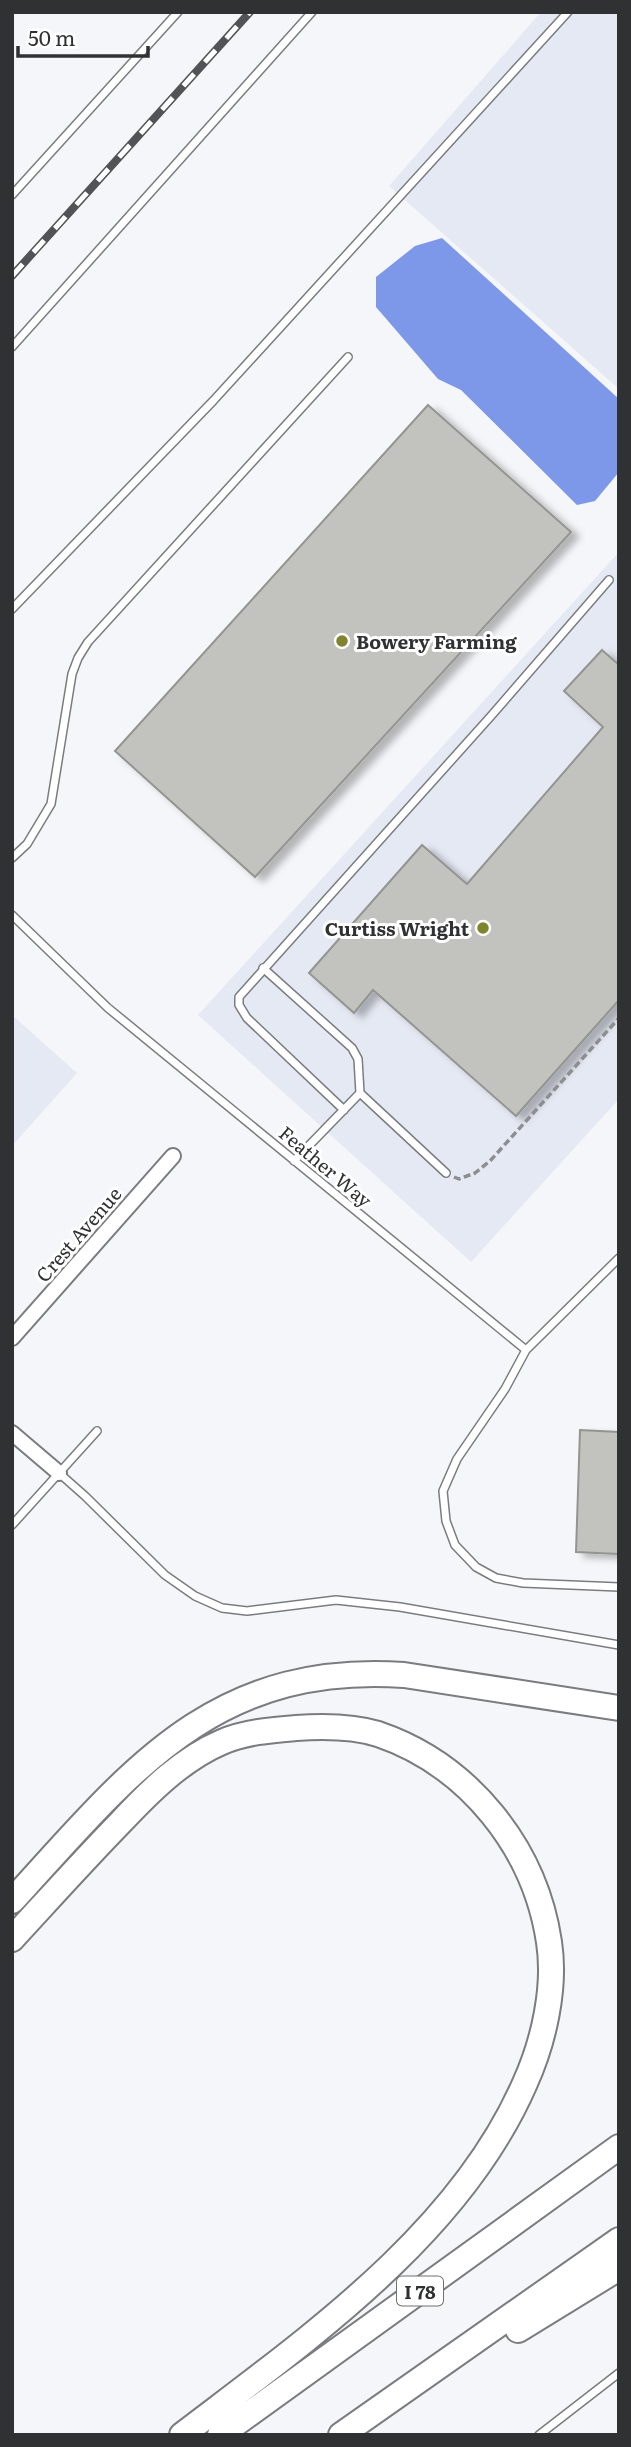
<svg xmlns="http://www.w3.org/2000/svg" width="631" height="2447" viewBox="0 0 631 2447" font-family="Literata,serif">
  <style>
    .built { fill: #e5e9f3 }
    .water { fill: #7d98e8 }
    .building { fill: #c2c2bf; stroke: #949491; stroke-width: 2; filter: url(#shadow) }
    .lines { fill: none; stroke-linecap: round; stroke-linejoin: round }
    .lane-casing { stroke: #7b7c7f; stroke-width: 10 }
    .street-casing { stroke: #7b7c7f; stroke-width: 18 }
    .highway-casing { stroke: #7b7c7f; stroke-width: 28 }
    .path { stroke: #8d8e90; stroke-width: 3.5; stroke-dasharray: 7 3.5; stroke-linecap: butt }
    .lane { stroke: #fff; stroke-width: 7 }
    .street { stroke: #fff; stroke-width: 14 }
    .highway { stroke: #fff; stroke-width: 24 }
    .rail-casing { stroke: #525354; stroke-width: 8 }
    .rail { stroke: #fff; stroke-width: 5; stroke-dasharray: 16; stroke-linecap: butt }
    .poi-dot { fill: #80842e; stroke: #fff; stroke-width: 2.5 }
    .labels { text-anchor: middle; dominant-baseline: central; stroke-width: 6; stroke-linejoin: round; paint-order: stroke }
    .shield { fill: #fff; stroke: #6e6f70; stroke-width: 2 }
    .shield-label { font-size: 18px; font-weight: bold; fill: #303132 }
    .poi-label { font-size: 19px; font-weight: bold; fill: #303132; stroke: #fff; text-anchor: start }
    .street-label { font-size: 19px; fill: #303132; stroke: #fff }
  </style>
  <defs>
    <filter id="shadow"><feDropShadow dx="8" dy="4.5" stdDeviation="3.5" flood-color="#0004"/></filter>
  </defs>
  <rect width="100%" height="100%" fill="#f5f6f9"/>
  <path class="built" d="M541,12H619V389L389,186Z
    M619,552V1099L471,1262L198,1015Z
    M12,1015L77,1073L12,1146Z"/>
  <path class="water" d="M442,238L619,399V472L595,501L577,505L461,390L438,379L376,307V277L415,246Z"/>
  <path class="building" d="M428,405L571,532L255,877L115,751Z
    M602,650L619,665V1000L516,1116L373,990L354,1013L309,973L422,845L467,884L603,727L564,691Z
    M580,1430L619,1432V1554L576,1552Z"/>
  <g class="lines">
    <g class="lane-casing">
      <path id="lane" d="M12,195L178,12
        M12,347L312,12
        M12,609L213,401L568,12
        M12,858L27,844L51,804L72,674L78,658L88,642L348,357
        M12,915L108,1008L526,1350L619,1258
        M263,968L352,1048L358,1059L360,1093
        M344,1110L247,1018L239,1005V997L491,716L609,580
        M294,1161L360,1093L446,1173
        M526,1350L505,1389L457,1459L443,1491L446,1521L455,1545L476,1567L496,1578L523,1583L619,1587
        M59,1473L85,1496L165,1575L195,1596L222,1608L247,1611L336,1600L400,1607L619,1645
        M12,1525L97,1431
        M539,2435L619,2373"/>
    </g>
    <g class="street-casing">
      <path id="street" d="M12,1338L173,1156
        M12,1433L59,1473"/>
    </g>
    <g class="highway-casing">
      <path id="highway" d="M12,1901C129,1773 212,1662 404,1675L619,1708
        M12,1939C48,1900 83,1861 120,1823C149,1792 182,1759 222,1742C245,1732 272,1730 296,1728C324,1726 352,1726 378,1734C469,1765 535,1848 549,1942C556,1987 544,2041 525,2083C460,2233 309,2338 182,2435
        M518,2330L619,2268
        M220,2435L619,2147
        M341,2435L619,2240"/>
    </g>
    <path class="path" d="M454,1177L459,1179L475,1173L490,1161L619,1018"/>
    <use href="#lane" class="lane"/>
    <use href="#street" class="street"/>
    <use href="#highway" class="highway"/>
    <g class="rail-casing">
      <path id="rail" d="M12,276L250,12"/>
    </g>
    <use href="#rail" class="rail"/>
  </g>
  <g class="poi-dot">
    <circle cx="342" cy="641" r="7"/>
    <circle cx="483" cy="928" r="7"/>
  </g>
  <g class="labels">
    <rect class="shield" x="397" y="2276.5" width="46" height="29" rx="5"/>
    <g class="shield-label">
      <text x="420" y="2291">I 78</text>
    </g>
    <g class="poi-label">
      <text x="356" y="641">Bowery Farming</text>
      <text x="469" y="928" text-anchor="end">Curtiss Wright</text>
    </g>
    <g class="street-label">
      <text transform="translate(326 1166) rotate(40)">Feather Way</text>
      <text transform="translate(78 1234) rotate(-49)">Crest Avenue</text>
    </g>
  </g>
  <rect width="631" height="2447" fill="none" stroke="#303132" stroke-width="28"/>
  <path d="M18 46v10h130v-10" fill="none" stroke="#303132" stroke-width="3.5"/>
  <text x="28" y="46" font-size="21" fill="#303132" stroke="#ffffff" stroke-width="5" paint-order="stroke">50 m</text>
</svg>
